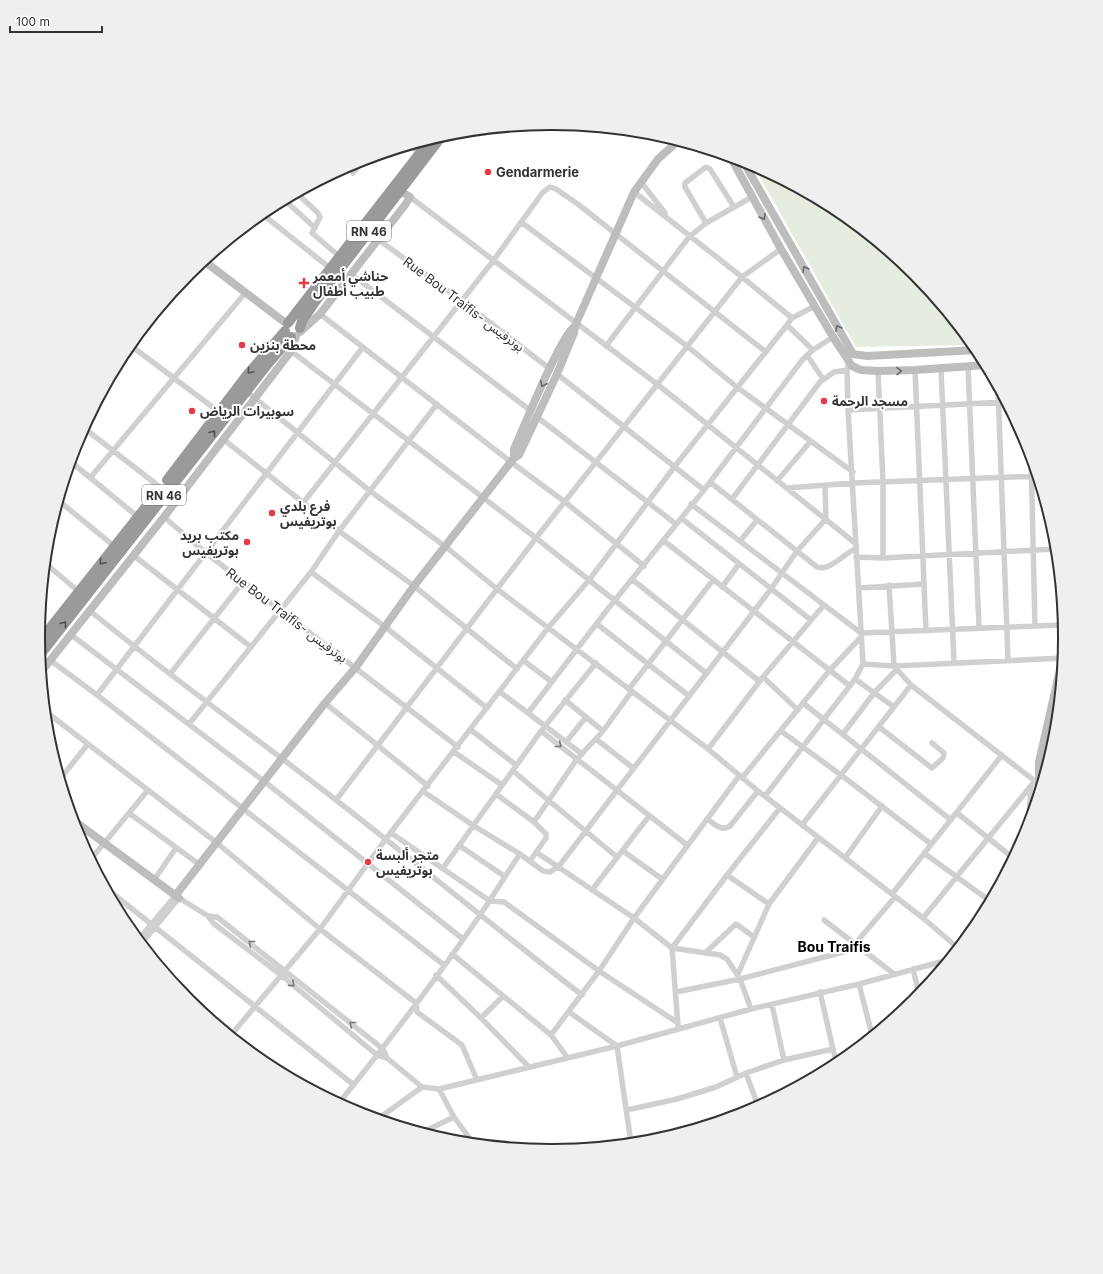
<svg xmlns="http://www.w3.org/2000/svg" width="1103" height="1274" viewBox="0 0 1103 1274" font-family="Inter,'Noto Sans Arabic',sans-serif">
  <style>
    .green { fill: #e6ecdf }
    .lines { fill: none; stroke-linecap: round; stroke-linejoin: round }
    .street { stroke: #d0d0d0; stroke-width: 5.5 }
    .secondary { stroke: #bdbdbd; stroke-width: 8 }
    .highway { stroke: #9a9a9a; stroke-width: 10 }
    .oneway { stroke: #6a6a6a }
    .oneway2 { stroke: #525252 }
    .oneway3 { stroke: #7a7a7a }
    .poi-dot { fill: #e63946; stroke: #fff; stroke-width: 1.5 }
    .labels { text-anchor: middle; dominant-baseline: central; stroke-width: 4; stroke-linejoin: round; paint-order: stroke }
    .shield { fill: #fff; stroke: #707070; stroke-width: 1 }
    .shield-label { font-size: 12px; font-weight: bold; fill: #333 }
    .poi-label { font-size: 13px; font-weight: bold; fill: #333; stroke: #fff; text-anchor: start }
    .street-label { font-size: 13px; fill: #333; stroke: #fff }
    .neighbourhood-label { font-size: 14px; font-weight: bold; fill: #000; stroke: #fff }
    .rim { fill: none; stroke: #333; stroke-width: 2 }
  </style>
  <rect width="100%" height="100%" fill="#fff"/>
  <path class="green" d="M753,165L837,210L915,274L973,345L856,347Z"/>
  <g class="lines">
    <path class="street" d="M411,146L420,153
      M353,173L363,160
      M641,182L665,213
      M634,192L742,277L792,318
      M410,197L657,384L855,543
      M302,198L318,213L320,217L312,233L339,256
      M289,204L314,227
      M262,214L330,268
      M521,222L687,346L738,388L853,472
      M706,223L685,187V183L706,167L710,169L734,207
      M379,240L462,301L550,369
      M208,263L221,247
      M351,274L531,411
      M320,314L511,462L565,502L644,566
      M787,325L813,350
      M130,345L219,412
      M606,346L689,237L706,223L752,197
      M291,351L536,538L706,673
      M807,355L823,379
      M968,367L979,627
      M941,369L954,662
      M915,370L926,631
      M878,371L883,482V558
      M114,372L134,348
      M557,374L704,490
      M998,388L1008,660
      M246,391L370,491L446,547L497,589L708,749L758,791L923,918L958,948
      M848,410L1005,402
      M537,417L676,524
      M84,428L161,488
      M223,439L339,531L414,586L517,669
      M1031,457L1035,626
      M71,462L138,517
      M90,478L246,292
      M777,481L810,442
      M710,482L817,567C829,572 845,553 855,549
      M787,488L853,483L1037,476
      M732,499L820,382L834,372L847,370
      M59,501L114,546
      M303,503L493,261L543,192L550,187L556,189L579,205L766,352
      M691,504L861,633L1062,625
      M164,517L206,553L458,747
      M681,518L811,620
      M664,541L850,686
      M740,541L757,520
      M133,555L251,647
      M856,557L883,558L1056,549
      M45,563L78,591
      M311,572L384,626L487,708
      M633,580L759,681
      M889,585L894,666L911,685L1040,785
      M722,587L739,564
      M859,588L924,584
      M89,610C169,676 254,736 336,800C418,864 499,931 582,995
      M597,624L689,696
      M70,634L265,782L463,939
      M50,660L97,695L444,965
      M524,661L552,682
      M863,664L894,666L1063,658
      M170,674L243,582
      M763,677L798,710
      M855,679L894,707
      M629,689L713,580
      M500,692L528,713
      M97,695L363,347
      M325,703L428,786
      M803,703L951,820
      M45,711L217,843L320,929L416,1003
      M46,720L50,715
      M189,724L311,572L339,531L437,404
      M879,727L932,768L943,758L944,753L932,743
      M471,730L516,765
      M541,731L687,845
      M603,731L632,691
      M781,731L841,775L931,844
      M843,734L874,693L897,669
      M596,739L633,768
      M566,742L586,717
      M708,749L763,677L824,605
      M454,752L502,785
      M582,754L528,713L607,610L704,490L803,359L813,350L833,337
      M513,771L617,857
      M742,778L829,671L861,637
      M60,779L88,744
      M424,792L474,826L520,854L543,871L550,872L559,866L771,589L797,551L826,519L825,486
      M496,794L534,822L546,834V838L530,861
      M765,796L855,679L863,664L848,410L847,370L849,361
      M336,800L536,538L742,277L781,249
      M129,813L200,865
      M957,813L1013,858
      M707,819C715,824 721,832 730,826L758,791
      M534,822L577,759L603,731L565,700
      M802,825L911,685
      M1028,827L1031,788
      M391,833L490,901L504,902L599,971L678,1023
      M460,846L504,876
      M623,851L662,879
      M536,852L634,918L672,948L720,955L727,959L740,979L751,1009
      M924,853L990,901
      M845,858L882,806
      M91,859L148,790
      M443,868L541,731L596,663
      M727,875L769,904
      M154,880L176,848
      M107,889L354,1085
      M592,890L649,816
      M892,894L1002,755
      M208,916L213,923L281,975L377,1055L387,1058L422,1087L439,1089L617,1046L751,1009L859,984L948,960
      M923,918L1034,782
      M824,920L894,974
      M139,939L175,896
      M142,943L179,898L208,916L217,917L383,1049L387,1058
      M961,943L983,914
      M854,945L895,897
      M672,948L727,875L780,808
      M672,948L678,1026
      M705,953L736,924L754,937
      M452,954L551,1035L567,1057
      M913,969L919,994
      M738,974L769,904L818,838
      M436,975L481,1018L503,996
      M859,984L872,1035
      M676,992L740,979L859,948
      M416,1003L417,1012L462,1045L477,1080
      M772,1005L784,1060
      M569,1012L617,1046L631,1143
      M481,1018L529,1067
      M720,1018L737,1077
      M231,1035L320,929L385,840L548,628L589,580L675,466L787,325L792,318L815,306
      M551,1035L599,971L634,918L739,776
      M833,1049L837,1064
      M746,1073L784,1060L833,1049L820,992
      M339,1103C388,1042 436,980 480,915C494,895 506,874 520,854
      M627,1110L677,1099L716,1087L746,1073L758,1106
      M454,1117L473,1143
      M378,1119L422,1087
      M423,1132L454,1117L439,1089"/>
    <path class="secondary" d="M731,158L781,249L833,337L852,366L861,370L878,371L915,370L986,365
      M743,161L853,354L867,356L977,350
      M204,261L287,324
      M300,332L320,314L405,205L410,197L400,191
      M514,458V449C524,427 560,336 575,326
      M1061,601L1064,647
      M41,672L164,517L291,351L296,336
      M1042,773L1060,690
      M1039,789V762L1064,652
      M73,820L179,898
      M175,896L325,703L356,667L414,586L514,458L519,455L557,374L574,333L575,326L634,192L658,159L678,141"/>
    <path class="highway" d="M288,323L430,140
      M300,328L302,321L315,302L442,136
      M167,480L247,375L285,331
      M39,642L156,494
      M40,655L267,365L291,337"/>
  </g>
  <defs><path id="oneway-chevron" d="M-2-3.5L2.5 0L-2 3.5" fill="none" stroke-width="1.6" stroke-linecap="round" stroke-linejoin="round"/></defs>
  <g class="oneway">
    <use href="#oneway-chevron" transform="translate(763 217) rotate(61)"/>
    <use href="#oneway-chevron" transform="translate(805 269) rotate(-120)"/>
    <use href="#oneway-chevron" transform="translate(838 328) rotate(-119)"/>
    <use href="#oneway-chevron" transform="translate(899 371) rotate(-1)"/>
    <use href="#oneway-chevron" transform="translate(543 384) rotate(115)"/>
  </g>
  <g class="oneway2">
    <use href="#oneway-chevron" transform="translate(250 371) rotate(130)"/>
    <use href="#oneway-chevron" transform="translate(213 433) rotate(-52)"/>
    <use href="#oneway-chevron" transform="translate(102 562) rotate(129)"/>
    <use href="#oneway-chevron" transform="translate(64 624) rotate(-52)"/>
  </g>
  <g class="oneway3">
    <use href="#oneway-chevron" transform="translate(559 745) rotate(38)"/>
    <use href="#oneway-chevron" transform="translate(251 943) rotate(-142)"/>
    <use href="#oneway-chevron" transform="translate(292 984) rotate(40)"/>
    <use href="#oneway-chevron" transform="translate(352 1024) rotate(-141)"/>
  </g>
  <g class="poi-dot">
    <circle cx="488" cy="172" r="4"/>
    <path d="M302 277h4v4h4v4h-4v4h-4v-4h-4v-4h4z"/>
    <circle cx="242" cy="345" r="4"/>
    <circle cx="824" cy="401" r="4"/>
    <circle cx="192" cy="411" r="4"/>
    <circle cx="272" cy="513" r="4"/>
    <circle cx="247" cy="542" r="4"/>
    <circle cx="368" cy="862" r="4"/>
  </g>
  <g class="labels">
    <g class="shield">
      <rect x="347" y="221" width="44" height="20" rx="3"/>
      <rect x="142" y="485" width="44" height="20" rx="3"/>
    </g>
    <g class="shield-label">
      <text x="369" y="231">RN 46</text>
      <text x="164" y="495">RN 46</text>
    </g>
    <g class="poi-label">
      <text x="496" y="172">Gendarmerie</text>
      <text x="313" y="276">حناشي أمعمر<tspan x="313" dy="15">طبيب أطفال</tspan></text>
      <text x="250" y="345">محطة بنزين</text>
      <text x="832" y="401">مسجد الرحمة</text>
      <text x="200" y="411">سوبيرات الرياض</text>
      <text x="280" y="506">فرع بلدي<tspan x="280" dy="15">بوتريفيس</tspan></text>
      <text x="239" y="535" text-anchor="end">مكتب بريد<tspan x="239" dy="15">بوتريفيس</tspan></text>
      <text x="376" y="855">متجر ألبسة<tspan x="376" dy="15">بوتريفيس</tspan></text>
    </g>
    <g class="street-label">
      <text transform="translate(464 304) rotate(37)">Rue Bou Traifis- بوترفيس</text>
      <text transform="translate(287 615) rotate(37)">Rue Bou Traifis- بوترفيس</text>
    </g>
    <g class="neighbourhood-label">
      <text x="834" y="946">Bou Traifis</text>
    </g>
  </g>
  <path d="M0 0H1103V1274H0ZM551 130H552A506 506 0 0 1 1058 636V638A506 506 0 0 1 552 1144H551A506 506 0 0 1 45 638V636A506 506 0 0 1 551 130Z" fill="#efefef" fill-rule="evenodd"/>
  <path class="rim" d="M551 130H552A506 506 0 0 1 1058 636V638A506 506 0 0 1 552 1144H551A506 506 0 0 1 45 638V636A506 506 0 0 1 551 130Z"/>
  <path d="M10 26v6h92v-6" fill="none" stroke="#333333" stroke-width="2"/>
  <text x="16" y="26" font-size="12" fill="#333333" stroke="#ffffff" stroke-width="3" paint-order="stroke">100 m</text>
</svg>
